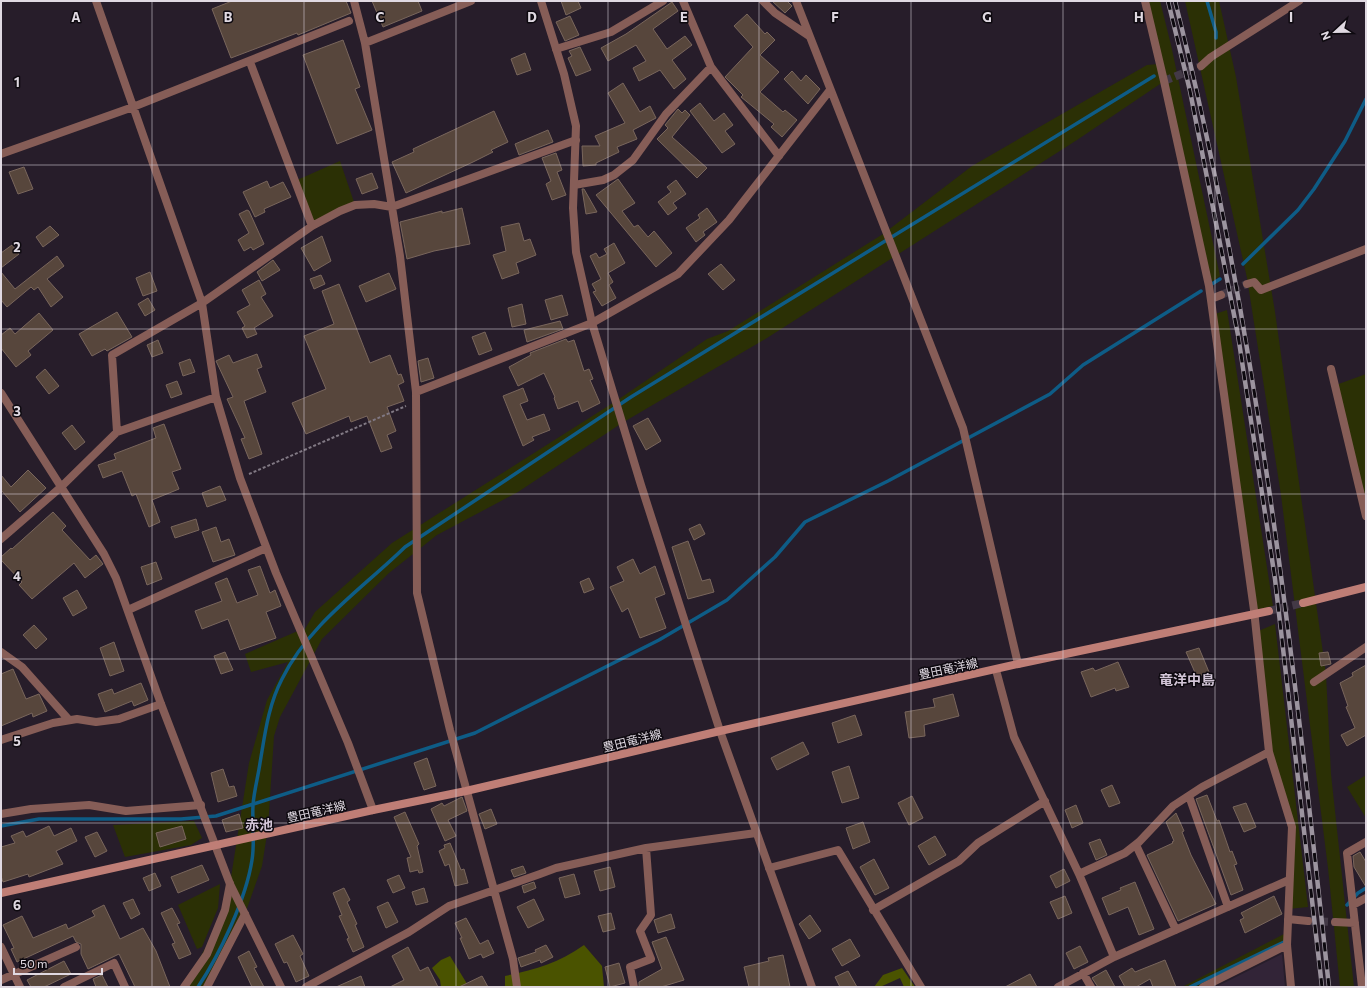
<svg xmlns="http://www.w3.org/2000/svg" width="1367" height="988" viewBox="0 0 1367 988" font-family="Commissioner,'Noto Sans JP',sans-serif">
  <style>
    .built { fill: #322437 }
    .green { fill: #2b3005 }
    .forest { fill: #4a5300 }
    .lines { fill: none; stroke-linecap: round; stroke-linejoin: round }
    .stream { stroke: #0e5c86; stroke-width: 3.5 }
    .building { fill: #57463c; stroke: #79665c }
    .minor-tunnel { stroke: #433946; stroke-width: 8; stroke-dasharray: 8 4; stroke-linecap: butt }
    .secondary-tunnel { stroke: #433946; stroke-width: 8; stroke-dasharray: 8 4; stroke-linecap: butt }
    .path { stroke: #817984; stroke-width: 2; stroke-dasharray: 3 2; stroke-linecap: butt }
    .minor { stroke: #865d57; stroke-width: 8 }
    .tertiary { stroke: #865d57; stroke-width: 8 }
    .secondary { stroke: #bf7e76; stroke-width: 8 }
    .rail-casing { stroke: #9c949f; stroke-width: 4.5 }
    .rail { stroke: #0d090f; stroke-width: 3; stroke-dasharray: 9; stroke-linecap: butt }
    .grid { fill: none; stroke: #e0d9e2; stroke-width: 1; stroke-opacity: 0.55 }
    .labels { text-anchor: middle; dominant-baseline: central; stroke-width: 3; stroke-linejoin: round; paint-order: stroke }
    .street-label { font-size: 12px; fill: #e0d9e2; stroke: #0d090f }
    .quarter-label { font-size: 14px; font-weight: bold; fill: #d2c5d7; stroke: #0d090f }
    .grid-label { font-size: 13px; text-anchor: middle; font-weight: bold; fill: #e0d9e2; stroke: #0d090f; stroke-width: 3; stroke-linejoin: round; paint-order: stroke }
  </style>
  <rect width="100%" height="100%" fill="#271d2a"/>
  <path class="built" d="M1282,954L1285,987H1216Z"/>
  <path class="green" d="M1144,1H1160L1171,45L1220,276L1210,283L1163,82L1077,140L767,338L622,423L518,492L437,535L389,573L322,639L280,717L274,736L268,828L262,866L245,914L207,987H184L221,919L229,890L249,763L267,700L288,662L251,672L245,654L300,630L302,634L315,612L392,543L616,401L707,339L728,331L883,234L972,166L1147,65L1159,64Z
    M1185,1H1219L1236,77L1275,312L1326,674L1331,774L1354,987H1340L1328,868L1281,495L1247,278Z
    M340,161L355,205L312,226L295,181Z
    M1227,310L1273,606L1254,610L1215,314Z
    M1366,374V507L1336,385Z
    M1275,624L1308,907L1288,909L1292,829L1269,752L1256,632Z
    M1366,775V818L1347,787Z
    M194,821L202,838L191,845L125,857L113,825Z
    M220,884L218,908L202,947L197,949L178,905Z
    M1284,934L1285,947L1200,987H1182Z"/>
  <path class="forest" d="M584,945L602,966L604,987H505V976C534,970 559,963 584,945Z
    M450,956L469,987H441L440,980L432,968L441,960Z
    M902,968L915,987H904L900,978L880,987H874L883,975Z"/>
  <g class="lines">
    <path class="stream" d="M1207,1L1216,32V38
      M1243,264L1298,210L1314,189L1345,141L1366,99
      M1212,284L1220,279
      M1,826L39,819H181L216,816L475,733L659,640L727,600L775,557L805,522L888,481L1050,394L1083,365L1201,291
      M1347,905L1358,893L1366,888
      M198,987C220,954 246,899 252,860C255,842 252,823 253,805C254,791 258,777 260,763C265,734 268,706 282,679C309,624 362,589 405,547L631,397L1154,76
      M1190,987L1284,942"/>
  </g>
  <path class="building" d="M232,1H346L351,13L298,35L297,33L231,58L212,9Z
    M372,1H418L422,11L383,27Z
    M561,1H578L581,8L566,15Z
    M772,1H787L792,6L785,13Z
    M672,2L678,11L653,29L667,49L685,36L692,45L672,60L686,79L674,89L660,70L639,81L633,68L646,61L636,45L608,61L601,48L626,34Z
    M747,14L765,34L767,32L775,40L760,55L779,72L760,92L783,112L785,110L797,120L782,137L771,127L774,124L741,97L743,95L725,77L753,47L734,26Z
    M570,16L579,35L565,41L556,22Z
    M343,40L360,87L355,89L372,130L337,144L303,55Z
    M580,47L591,70L576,76L568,58L572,56L569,51Z
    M525,53L531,70L517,75L511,59Z
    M792,71L801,81L806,75L820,89L808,104L784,79Z
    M623,83L640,112L650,106L656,118L633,130L637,139L617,147L619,152L596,163V165L583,166L582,146H600L595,136L625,123L608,93Z
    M700,103L714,121L724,113L733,125L725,131L735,144L722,153L690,111Z
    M678,109L682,113L685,110L690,115L672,137L707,168L697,178L657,139L668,128L665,125Z
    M494,111L508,142L491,150L493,152L473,162L406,193L392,162L414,152L413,149Z
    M548,130L553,142L519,155L515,144Z
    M556,153L562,170L557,172L566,195L552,200L546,184L551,181L542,158Z
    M24,167L33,189L18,194L9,172Z
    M372,173L378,188L362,194L356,179Z
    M618,179L635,203L622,211L634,227L638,225L648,237L654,231L672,253L656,267L596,195Z
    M676,180L686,194L673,203L677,208L668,215L658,202L671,192L667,187Z
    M267,181L270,188L283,182L291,197L264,209L265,212L255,217L243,192Z
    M582,189H584L597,212L586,214Z
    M462,208L470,244L434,251L407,259L400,222L442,211V213Z
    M707,208L717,222L703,232L705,235L696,242L686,228L700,218L698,215Z
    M247,210L249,211L264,244L253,250L251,247L244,251L238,240L249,233L239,214Z
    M519,223L524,241L530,239L536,255L516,263L519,273L502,279L493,255L506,251L501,227Z
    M50,226L59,235L43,247L36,237Z
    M322,236L331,261L314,271L301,248Z
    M614,243L625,263L608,273L613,282L609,285L616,298L602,306L593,292L596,291L592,284L601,279L590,256L596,253L599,258L607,254L604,249Z
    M12,245L19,254L1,268V253Z
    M57,256L64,266L47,279L63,297L51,307L38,287L34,290L31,287L7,307L1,300V272L15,289Z
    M273,260L280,270L262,281L257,272Z
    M721,264L735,280L723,290L708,274Z
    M150,272L157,291L143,296L136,278Z
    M389,273L396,289L366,302L359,286Z
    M321,275L325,284L314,289L310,279Z
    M259,280L266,294L261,297L273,316L254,328L257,334L247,338L242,328L245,326L237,312L250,305L242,290Z
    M339,284L370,363L390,355L398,375L401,374L404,382L398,385L404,401L387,407L396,431L387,435L392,448L381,452L367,416L351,422L349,416L306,434L292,403L326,389L304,336L334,324L322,291Z
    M562,295L568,315L551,320L545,300Z
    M148,298L155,310L145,316L138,304Z
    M522,304L526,324L512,327L508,308Z
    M117,312L132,337L107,351L105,349L92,356L79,334Z
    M39,313L53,330L28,351L31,355L16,367L1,348V335L10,328L15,334Z
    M560,321L563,329L527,342L524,330Z
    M485,332L492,350L479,355L472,337Z
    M566,339L568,342L574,340L584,371L589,369L593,379L590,380L600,403L582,412L578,401L558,409L554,398L555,397L544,373L518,386L509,367L531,355L530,353Z
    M158,340L163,353L152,357L147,345Z
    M257,354L262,367L257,369L266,392L244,401L262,454L249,459L241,439L245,438L227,399L233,397L216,361L229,355L233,363Z
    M428,358L434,378L421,382L418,361Z
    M190,359L195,372L183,376L179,363Z
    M45,369L59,386L49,394L36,377Z
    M177,381L182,394L171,398L166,385Z
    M523,388L528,401L520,404L527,420L544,414L550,430L532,437L534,440L523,446L503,396Z
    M648,418L661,441L646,450L633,426Z
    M164,424L181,469L172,472L179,489L152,500L160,522L149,527L136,494L132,496L122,471L103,478L98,465L116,459L114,454L156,438L153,428Z
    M72,425L85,442L75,450L62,433Z
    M28,470L46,488L20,512L1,490V475L11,487Z
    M220,486L226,500L207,507L202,493Z
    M53,512L66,526L62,530L90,560L96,555L103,564L85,578L74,563L32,599L19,585L22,582L1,560V557L11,548L12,549Z
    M196,519L199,530L175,538L171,527Z
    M700,524L705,534L694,540L689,529Z
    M216,527L221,542L229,539L235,555L213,562L202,532Z
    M688,541L702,581L710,579L714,592L688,599L672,547Z
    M633,559L640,574L655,566L665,594L655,598L666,628L640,638L628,608L622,612L610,587L624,581L617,567Z
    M156,562L162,579L147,585L141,567Z
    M260,566L270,593L275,590L281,606L266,612L276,638L240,650L228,619L202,629L195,611L222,601L215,583L227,578L237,603L258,595L248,570Z
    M589,578L594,589L584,593L580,582Z
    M77,590L87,608L73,616L63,598Z
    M34,625L47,639L36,649L23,635Z
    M114,642L124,671L110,676L100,648Z
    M1199,648L1209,672L1197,677L1186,652Z
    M225,652L233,670L221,674L214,656Z
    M1328,652L1331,664L1321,666L1319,653Z
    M1118,662L1129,687L1116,691L1115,688L1091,697L1081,672L1093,668L1095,671Z
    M1366,665V735L1347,746L1341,735L1355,728L1346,707L1348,706L1340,683L1353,676L1352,673Z
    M13,669L26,699L39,694L47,711L33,717L32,713L1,726V674Z
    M141,683L148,700L134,706L132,701L105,712L98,694L112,689L114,694Z
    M953,694L959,716L924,725L925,736L909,738L905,712L935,707L933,699Z
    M855,715L862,735L838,743L832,723Z
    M803,742L809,754L777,770L771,758Z
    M427,758L436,786L424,790L414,763Z
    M849,766L859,798L842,803L832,772Z
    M223,769L229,787L234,786L237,796L218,802L211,773Z
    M1112,785L1120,803L1109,807L1101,790Z
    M1207,795L1217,821L1219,820L1230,852L1232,851L1237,864L1234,865L1243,890L1231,895L1196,799Z
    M912,796L923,818L909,825L898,803Z
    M462,797L467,811L448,820L456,836L445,841L431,809L442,803L444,806Z
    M1246,803L1256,827L1244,832L1233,807Z
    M1076,805L1083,823L1072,828L1065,810Z
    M491,809L497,824L485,829L479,814Z
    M405,812L419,844L417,846L423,872L419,873L418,870L410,872L407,858L411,857L394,817Z
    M1176,813L1184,831L1182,832L1191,855L1216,904L1178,921L1147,855L1173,843L1172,842L1174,841L1166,822Z
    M239,814L243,828L226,832L222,820Z
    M863,822L870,842L853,849L846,828Z
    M49,826L54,836L71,828L77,841L56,851L63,864L29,877L28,874L3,882L1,876V847L15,843L11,836L23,831L26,837Z
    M182,826L186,839L160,847L156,833Z
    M97,832L107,851L95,857L85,837Z
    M935,836L946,855L929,865L918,846Z
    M1100,839L1107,855L1096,860L1089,843Z
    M450,843L461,870L464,869L468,883L455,886L449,864L445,866L439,851L445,848L444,845Z
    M1360,852L1366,862V887L1354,867L1353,856Z
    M874,859L889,888L875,895L860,867Z
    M202,865L209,880L178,893L171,877Z
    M523,866L526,873L514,877L511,870Z
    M610,867L615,887L600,891L594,871Z
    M1064,869L1070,881L1056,888L1050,876Z
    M155,873L161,886L149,891L143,878Z
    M574,874L580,894L565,898L559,878Z
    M399,875L405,888L393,893L387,880Z
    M534,882L536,888L524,893L522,886Z
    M1135,882L1154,929L1139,935L1128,907L1109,915L1102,898L1121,890L1120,888Z
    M344,888L350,900L347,902L357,924L355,925L364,947L353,952L347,939L349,938L339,916L342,915L333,893Z
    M424,888L428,902L416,905L412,892Z
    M1065,896L1072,913L1058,919L1050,902Z
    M1274,896L1282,914L1245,933L1240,920L1244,918L1241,913Z
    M133,899L140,914L131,919L123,903Z
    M534,899L544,920L528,928L517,907Z
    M388,902L398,922L386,928L377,907Z
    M104,905L120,939L143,928L156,951L170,987H135L119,954L88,969L81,954V944L76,942L73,936L17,962L11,949L14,948L3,925L22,916L33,938L66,924L68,929L95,916L92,911Z
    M172,908L180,923L177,924L191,954L179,959L172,944L175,943L161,913Z
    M611,913L615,929L603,932L598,916Z
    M671,914L675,928L658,933L654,920Z
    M810,915L821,931L809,939L799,924Z
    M466,918L480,944L488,940L494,953L483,958L481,954L469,959L460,938H462L455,923Z
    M293,935L303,954L300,956L309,976L296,982L287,962L284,963L275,944Z
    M666,937L684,980L661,987H639V982L662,969L652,942Z
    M850,939L860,956L842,966L832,949Z
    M546,945L553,957L541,963L540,960L521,967L518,958L536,952L535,950Z
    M1080,946L1088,962L1074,969L1066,953Z
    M408,947L420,971L428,967L438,987H390L404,980L392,956Z
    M249,951L257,967L254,968L264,987H252L238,957Z
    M783,955L790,987H749L744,967L769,961L768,958Z
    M1165,960L1176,987H1153L1150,979L1136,987H1125L1119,976L1132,968L1135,972Z
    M64,961L71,974L44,987H31L27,980Z
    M619,963L625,983L610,987L605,967Z
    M1106,970L1115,987H1098L1092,978Z
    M848,971L857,987H840L835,977Z
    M1030,974L1037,987H1005Z
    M102,975L108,987H96L93,979Z
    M361,976L365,987H336Z
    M482,976L488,987H459Z"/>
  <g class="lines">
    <path class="minor-tunnel" d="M1164,81L1201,66
      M1221,295L1247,284
      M1308,921L1335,922"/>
    <path class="secondary-tunnel" d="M1269,611L1303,603"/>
    <path class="path" d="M249,474L406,406"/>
    <path class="minor" d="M96,1L202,303L216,397L240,478L276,573L348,743L373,810
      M354,1L365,43L400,256L416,392L417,593L450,730L513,959L517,987
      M683,1L711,67L779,156
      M763,1L775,13L809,36
      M796,1L963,428L1018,664
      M1145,1L1164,81L1209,286L1254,610L1269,752L1292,827L1287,945L1291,987
      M365,43L471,1
      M556,49L611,32L663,1
      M250,62L312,226
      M1201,66L1211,57L1299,1
      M1,154L133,107L349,21
      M574,185L603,180L614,175L633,160L666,114L711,67
      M1247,284L1254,282L1261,290L1366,249
      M1211,299L1221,295
      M1331,369L1366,516
      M416,392L592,323L678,274L729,220L830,90
      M117,432L112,355L202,303L312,226L340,211L355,205L374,204L392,207L576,140
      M1,539L61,487L117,432L216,397
      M128,610L266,548
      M1,652L22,667L69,720
      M996,670L1014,737L1079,874L1114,957
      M1314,682L1366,647
      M1,740L53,723L77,719L96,722L119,719L161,704
      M1189,796L1228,907
      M1,814L31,809L89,805L126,811L201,805
      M1136,845L1176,930
      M769,868L838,850L921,987
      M1079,874L1125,853L1139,842L1173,806L1202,787L1269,752
      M1353,905L1366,898
      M873,910L959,861L978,843L1045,801
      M1288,919L1308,921
      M1335,922L1355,923
      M1,947L20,987
      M1083,973L1091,987
      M1,980L76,947
      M64,987L114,963L125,987
      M184,987L207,954L225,910L230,884
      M207,987L245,914
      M306,987L409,932L449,906L540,874L556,868L646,848L756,833
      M634,987L630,967L651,959L640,931L651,915L646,848
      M1058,987L1114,957L1289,880
      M1203,987L1287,945
      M1362,987L1347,853L1366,842"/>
    <path class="tertiary" d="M541,1L564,74L576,126L573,208L576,252L592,323L641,485L720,731L812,987
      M1,393L104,554L116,578L161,704L230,884L281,987"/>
    <path class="secondary" d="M1303,603L1366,587
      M1,893L373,810L466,791L720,731L1018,664L1269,611"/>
    <g class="rail-casing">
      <path id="rail" d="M1168,1L1190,91L1238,335L1275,579L1322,987
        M1175,1C1257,324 1293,656 1329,987"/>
    </g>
    <use href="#rail" class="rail"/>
  </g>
  <path class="grid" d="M152,1V987M304,1V987M456,1V987M608,1V987M759,1V987M911,1V987M1063,1V987M1215,1V987M1,165H1366M1,329H1366M1,494H1366M1,659H1366M1,823H1366"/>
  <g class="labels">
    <g class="street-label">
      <text transform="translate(948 668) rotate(-12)">豊田竜洋線</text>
      <text transform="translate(632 740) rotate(-14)">豊田竜洋線</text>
      <text transform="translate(316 811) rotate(-13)">豊田竜洋線</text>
    </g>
    <g class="quarter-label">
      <text x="1187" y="679">竜洋中島</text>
      <text x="259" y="824">赤池</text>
    </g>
  </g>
  <g class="grid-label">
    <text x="76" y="22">A</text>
    <text x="228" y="22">B</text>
    <text x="380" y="22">C</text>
    <text x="532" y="22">D</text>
    <text x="684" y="22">E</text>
    <text x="835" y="22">F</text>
    <text x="987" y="22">G</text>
    <text x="1139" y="22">H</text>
    <text x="1291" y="22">I</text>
    <text x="17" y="87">1</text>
    <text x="17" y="252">2</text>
    <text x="17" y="416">3</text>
    <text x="17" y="581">4</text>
    <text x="17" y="746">5</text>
    <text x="17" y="910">6</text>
  </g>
  <rect width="1367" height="988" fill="none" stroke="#e0d9e2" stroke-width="4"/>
  <g transform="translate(1335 32) rotate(248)" stroke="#0d090f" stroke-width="3" paint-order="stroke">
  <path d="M0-3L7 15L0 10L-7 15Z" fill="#e0d9e2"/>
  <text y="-6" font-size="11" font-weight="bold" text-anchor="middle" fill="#e0d9e2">N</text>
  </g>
  <path d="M14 968v6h88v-6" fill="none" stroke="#e0d9e2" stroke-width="2"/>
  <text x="20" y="968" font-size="12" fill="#e0d9e2" stroke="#0d090f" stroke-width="3" paint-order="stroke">50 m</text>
</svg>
